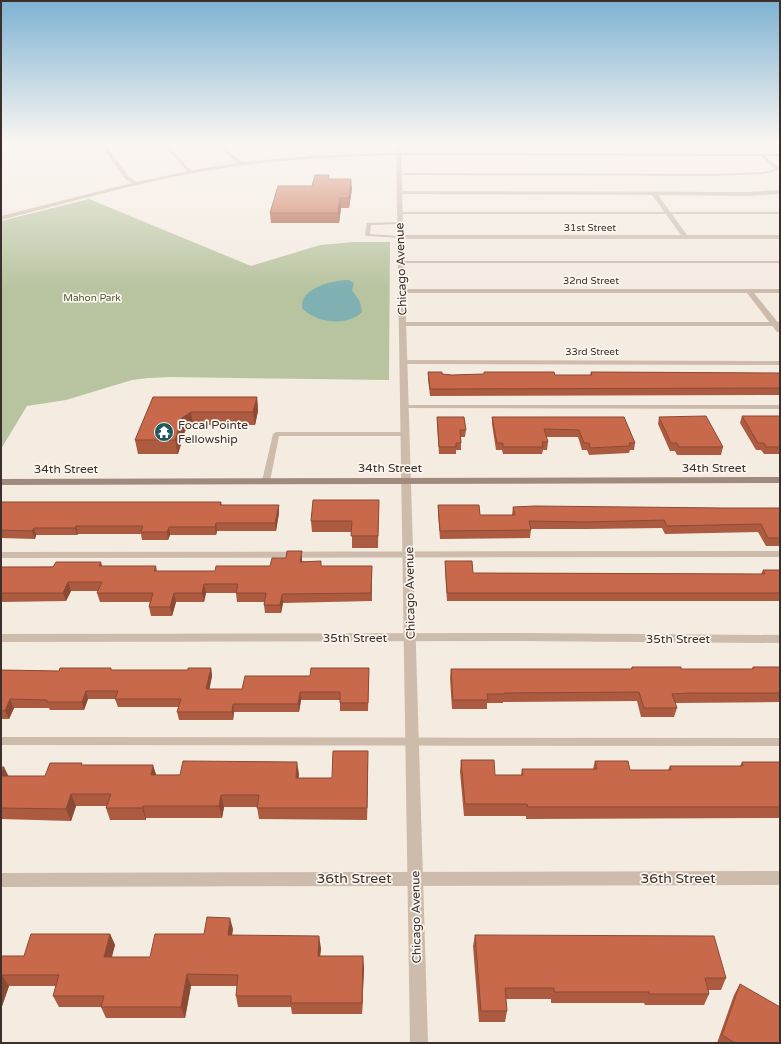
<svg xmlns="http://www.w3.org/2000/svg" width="781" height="1044" viewBox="0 0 781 1044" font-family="'Varela Round',sans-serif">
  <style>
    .green { fill: #b8c4a0 }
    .water { fill: #7fb0b2 }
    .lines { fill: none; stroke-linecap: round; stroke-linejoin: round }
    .service { fill: #cdbbac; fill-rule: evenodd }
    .minor { fill: #cdbbac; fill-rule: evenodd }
    .tertiary { fill: #cdbbac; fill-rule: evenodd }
    .secondary { fill: #a18a7d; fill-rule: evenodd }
    .wall { fill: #ac5a40 }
    .shaded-wall { fill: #8c4a34 }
    .building { fill: #c8694b; stroke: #8c4a34 }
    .labels { text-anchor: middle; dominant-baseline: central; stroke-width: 3.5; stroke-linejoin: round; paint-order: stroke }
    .far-street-label { font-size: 10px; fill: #3b302b; stroke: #fbf5ee }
    .far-park-label { font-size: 10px; fill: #4a5a2e; stroke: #fbf5ee }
    .street-label { font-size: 12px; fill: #3b302b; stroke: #fbf5ee }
    .poi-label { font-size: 12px; fill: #3b302b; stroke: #fbf5ee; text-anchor: start }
    .near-street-label { font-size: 14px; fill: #3b302b; stroke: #fbf5ee }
  </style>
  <rect width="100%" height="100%" fill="#f4ebe1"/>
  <path class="green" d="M89,199L251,266L320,245L354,242H390L389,380L171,377L148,378L132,380L66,400L27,406L1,449V221Z"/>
  <path class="water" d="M349,280L354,283L352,290L360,302L362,312C347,327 316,323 302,308C300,287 334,280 349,280Z"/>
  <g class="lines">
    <path class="service" d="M162,143H166L191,171V173H189Z
      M762,154L779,168V170L764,174L717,176L399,175L397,174L399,173L717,174L764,172L775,169L761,156Z
      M398,212H780V214H400L398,213Z
      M400,222H402V224L371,225L370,234L400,236H402V238L367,236L365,235L367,223Z
      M399,261H780V263H401L399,262Z
      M780,322V326H403L400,324L403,322Z
      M405,405H780V409L403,408V406Z
      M276,432H406L409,434L406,436H279L270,481L266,483L262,481L273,434Z
      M780,551V557L1,558V552Z
      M1,737L780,738V746L1,745Z"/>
    <path class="minor" d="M100,143H104L129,177L137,182L199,169L237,163L224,151L226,149L242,162L323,155L398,153L400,154L398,155C331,157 264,160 199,172C132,184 67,203 1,220V216L132,183L125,179Z
      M780,190V194L747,196L658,195L687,235H780V239H400L397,237L400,235H681L652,195L397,194V192L399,191L747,192Z
      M780,289V293H754L780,325V332H777L747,293H402L399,291L402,289Z
      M401,360L780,361V365L404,364L400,362Z
      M518,633L780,635V643L518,641L1,642V634Z
      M780,871V885L1,887V873Z"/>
    <path class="tertiary" d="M396,143H400L401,153L780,154V156L401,155L428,1043H410Z"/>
    <path class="secondary" d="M780,477V483L1,485V479Z"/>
  </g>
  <path class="wall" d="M329,175V179L352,188L349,208H341L339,223H271L270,213L312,186Z
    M428,372L452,375L484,374V372L555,375H590L591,372L780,373V395L430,396L428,379Z
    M153,397H257L258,411L255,425H193L185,431L178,454H138L135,440Z
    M742,416H780V454H764L761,450H756L740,423Z
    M437,417L466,430L465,437H461V450H456V454H439L437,424Z
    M492,417H624L635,443L634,450H630L629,453L589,455L587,450H582L578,437H546L548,442L547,450H543L542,454H503L502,450H496L492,424Z
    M659,417L723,447L721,455H677L675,451H670L658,424Z
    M379,500L378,548H352V532H312L311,521Z
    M1,502H221L222,505L279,513L276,531H217L216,535H170L168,540H142L141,534H78L77,535H36L35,539L1,538Z
    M438,505L480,515H512L513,507L723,508H780V546H766L758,532L665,534L662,528L586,529H531L530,538L440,539L438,513Z
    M302,551V561L321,566H372V601L283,603L281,613H265L264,605V602H237L236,593H206L204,602H176L172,616H151L149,607L150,602H100L97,593L98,591H71L66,601L1,602V567L156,566L157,571H215L270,566Z
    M445,561L473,573L761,574L763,570H780V601H447L445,569Z
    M632,667L681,669H752L753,667H780V702L675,703L677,708L674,717H641L637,701L503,702V703H487V709H452L450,678L451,669H631Z
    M211,668L212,676L209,689H242L369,676L368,711H340V700H301L299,712H234L233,720H179L177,712L179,707H118L115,699H88L84,710H50L49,708H14L9,719H1V670L59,671L112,670H188Z
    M461,760L495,775H521L522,769H593L595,761L630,770H668L670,766H740L742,762H780V818L526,819V816H464L460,772Z
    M82,763V765L156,775L299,774L298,778H332L368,763L367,820L259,819L257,807H224L222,818H146V820H110L106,808L107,806H76L71,821L1,819V767L8,776H45Z
    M233,929L232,935L321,948L320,956L364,967L362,1014H292L291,1007H238L236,996L237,986H191L185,1018H106L101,1007H59L53,996L56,986H9L1,1009V956H24L110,934L115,945L111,957H150L204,934Z
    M475,935L726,978L721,990H708L709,994L704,1005H645L644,1003H551V999H506L507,1011L505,1022H479L473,946Z
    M740,984L780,1043H717L734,995Z"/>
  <path class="shaded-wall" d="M351,179L352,188L349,208V198Z
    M340,198L341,208L339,223L338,213Z
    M257,397L258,411L255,425L253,412Z
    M191,412L193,425L185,431L178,454L175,440L182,418Z
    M279,505V513L276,531L275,523Z
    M216,523L217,531L216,535L215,527Z
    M76,526L78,534L77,535L75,528Z
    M169,527L170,535L168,540L167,532Z
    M34,528L36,535L35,539L32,531Z
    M302,551V559L301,570L300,562Z
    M101,562L103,570L99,566Z
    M68,582L71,591L66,601L63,593Z
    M204,584L206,593L204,602L202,593Z
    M174,593L176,602L172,616L170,607Z
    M282,594L283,603L281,613L280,605Z
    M211,668L212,676L208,697L206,689Z
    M86,691L88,699L84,710L82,702Z
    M300,692L301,700L299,712L298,704Z
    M10,699L14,708L9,719L5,711Z
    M233,704L234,712L233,720L232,712Z
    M368,751V763L367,820V808Z
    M297,762L299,774L297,790L296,778Z
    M153,765L157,777L151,775Z
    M4,767L10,779L1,777V775Z
    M71,794L76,806L71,821L66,809Z
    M221,795L224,807L222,818L219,806Z
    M143,806L146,818V820L142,808Z
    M230,918L233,929L230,946L228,935Z
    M110,934L115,945L109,969L104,957Z
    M319,936L321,948L319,967L318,956Z
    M363,956L364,967L362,1014V1003Z
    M187,974L191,986L185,1018L181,1007Z
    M2,975L9,986L1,1009V978Z"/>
  <path class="building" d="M315,175H329L328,179H351L349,198H340L338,213H270L278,186H312Z
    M428,372H442V374L452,375L484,374V372H554L555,375H592L591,372L780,373V388L430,389Z
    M153,397H257L253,412H191L182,418L175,440H135Z
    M706,416L723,447H679L677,443H671L659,417Z
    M742,416H780V447H766L764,443H758Z
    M437,417H464L466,430H460L461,443H456V447H439Z
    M492,417H624L635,443H629L630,446L590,448L589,443H584L579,430L544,429L548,442H542L543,447H503V443H497Z
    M313,500H379L378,536H351L352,521H311Z
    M1,502H221L220,505H279L275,523H216L215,527H169L167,532H141L143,526H76L75,528H34L32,531L1,530Z
    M438,505H479L480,515H515L513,507L535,506L723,508H780V538H768L761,524L667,526L664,520L587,522L529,521L531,530L440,531Z
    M287,551H302L300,562L321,561V566H372L371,593L282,594L280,605H264L266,593H236L238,584H204L202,593H174L170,607H149L153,593H97L102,582H68L63,593H1V567H53L56,562H101L99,566H156L154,571H215L216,566H270L272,558H286Z
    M445,561H472L473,573L765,574L763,570H780V593H447Z
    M632,667H681V669H753V667H780V693H690L672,694L677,708H644L639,692L504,693V694H487L488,700H453L451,669H632Z
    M60,668H111V670H188V668H211L206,689H242L245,676H310L311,668H369L368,703H340V692H300L298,704H233L232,712H177L181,699H115L118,691H86L82,702H47V700L10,699L5,711L1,710V670L59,671Z
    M333,751H368L367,808H257L259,795H221L219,806H143L142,808H106L111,794H71L66,809L1,808V776H45L50,763H82L81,765H153L151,775H180L183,761L297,762L296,778H332Z
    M461,760H494L495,775H523L522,769H597L595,761H628L630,770H671L670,766H743L742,762H780V807H528L527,804H465Z
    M1,767H4L1,775Z
    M207,917L230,918L228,935L319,936L318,956H363L362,1003H291V996H236L238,975L187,974L181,1007H101L104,996H53L59,975H2L1,978V956H24L31,934H110L104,957H150L155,934H204Z
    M475,935L714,936L726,978H705L709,994H649V992H554V988H505L507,1011H481Z
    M740,984L780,1007V1043H735L722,1035Z"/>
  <linearGradient id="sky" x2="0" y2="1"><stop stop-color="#7eb2d2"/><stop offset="0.49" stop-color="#faf6f2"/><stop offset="1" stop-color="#faf6f2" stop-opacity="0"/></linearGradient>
  <rect width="781" height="289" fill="url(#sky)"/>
  <defs>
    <g id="temple-disc" transform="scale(1)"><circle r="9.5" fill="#1f5a5e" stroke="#fbf5ee"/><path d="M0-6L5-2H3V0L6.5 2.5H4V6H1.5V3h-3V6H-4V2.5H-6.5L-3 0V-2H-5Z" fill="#fff"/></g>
  </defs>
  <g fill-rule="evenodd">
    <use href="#temple-disc" x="164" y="432"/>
  </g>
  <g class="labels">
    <g class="far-street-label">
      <text x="590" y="228">31st Street</text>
      <text x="591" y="281">32nd Street</text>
      <text x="592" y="352">33rd Street</text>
    </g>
    <g class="far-park-label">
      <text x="92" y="298">Mahon Park</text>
    </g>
    <g class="street-label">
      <text transform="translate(401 269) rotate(-92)">Chicago Avenue</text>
      <text x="390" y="468">34th Street</text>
      <text x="714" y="468">34th Street</text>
      <text x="66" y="469">34th Street</text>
      <text transform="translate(410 593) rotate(-91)">Chicago Avenue</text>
      <text x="355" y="638">35th Street</text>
      <text x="678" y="639">35th Street</text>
      <text transform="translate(416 917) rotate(-91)">Chicago Avenue</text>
    </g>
    <g class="poi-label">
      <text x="178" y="425">Focal Pointe<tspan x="178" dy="14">Fellowship</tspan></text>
    </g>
    <g class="near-street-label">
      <text x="354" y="878">36th Street</text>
      <text x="678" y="878">36th Street</text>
    </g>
  </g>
  <rect width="781" height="1044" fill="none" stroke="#3b302b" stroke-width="4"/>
</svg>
